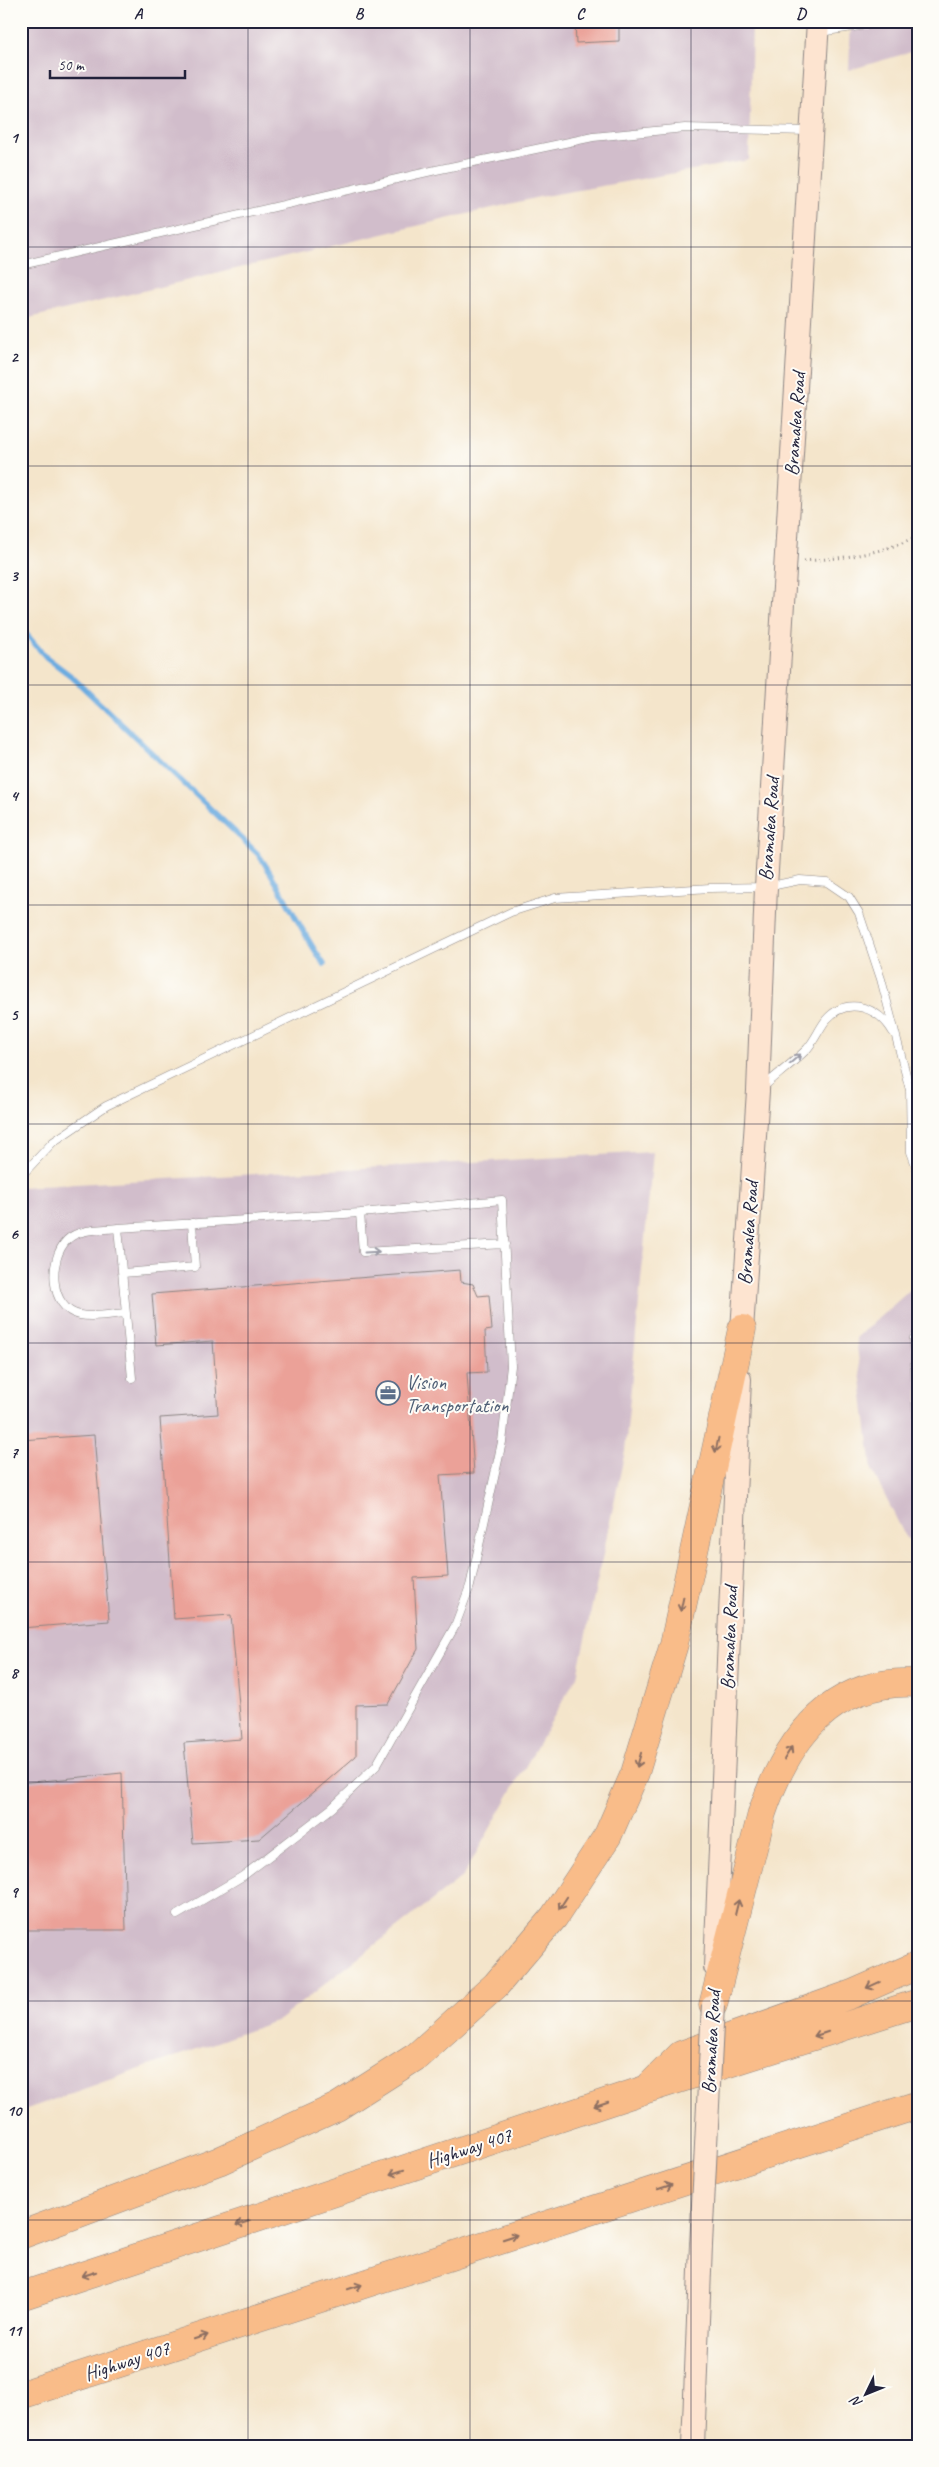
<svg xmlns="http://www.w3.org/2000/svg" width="939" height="2467" viewBox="0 0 939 2467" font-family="Caveat,sans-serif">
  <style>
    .industrial { fill: #d1bdcb }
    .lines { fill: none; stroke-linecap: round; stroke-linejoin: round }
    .stream { stroke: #6cace0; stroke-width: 5.5 }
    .building { fill: #eba198 }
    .lane-casing { stroke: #8b8483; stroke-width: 9 }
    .secondary-casing { stroke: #8b8483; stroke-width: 24 }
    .highway-casing { stroke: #8b8483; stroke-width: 29 }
    .path { stroke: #8b8483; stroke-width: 3; stroke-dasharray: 1 4; stroke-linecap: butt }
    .lane { stroke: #fff; stroke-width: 8 }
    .secondary { stroke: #fde4d0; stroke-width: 22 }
    .highway { stroke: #f9bc89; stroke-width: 28 }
    .secondary-bridge-casing { stroke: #8b8483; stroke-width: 24; stroke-linecap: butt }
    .secondary-bridge { stroke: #fde4d0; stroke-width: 22 }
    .oneway { stroke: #9c9ca7 }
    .oneway2 { stroke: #8e6f62 }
    .grid { fill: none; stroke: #22223b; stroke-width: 1; stroke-opacity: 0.55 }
    .labels { text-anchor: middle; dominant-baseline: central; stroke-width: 4; stroke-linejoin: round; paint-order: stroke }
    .street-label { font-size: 20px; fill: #22223b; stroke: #fdfcf7 }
    .service-label { font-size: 20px; fill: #4e5e75; stroke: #fdfcf7; text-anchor: start }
    .neatline { fill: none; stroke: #22223b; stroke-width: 2 }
    .grid-label { font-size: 16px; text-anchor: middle; font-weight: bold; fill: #22223b }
  </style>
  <rect width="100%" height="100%" fill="#fdfcf7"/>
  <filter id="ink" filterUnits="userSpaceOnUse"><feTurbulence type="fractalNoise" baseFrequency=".02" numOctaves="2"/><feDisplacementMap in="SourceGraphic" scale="10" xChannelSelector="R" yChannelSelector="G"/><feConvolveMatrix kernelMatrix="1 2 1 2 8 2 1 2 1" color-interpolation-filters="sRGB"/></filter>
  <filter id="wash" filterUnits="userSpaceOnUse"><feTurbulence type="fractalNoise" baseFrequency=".0096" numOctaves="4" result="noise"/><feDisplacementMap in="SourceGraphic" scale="20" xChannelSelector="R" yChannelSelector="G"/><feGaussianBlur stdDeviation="1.12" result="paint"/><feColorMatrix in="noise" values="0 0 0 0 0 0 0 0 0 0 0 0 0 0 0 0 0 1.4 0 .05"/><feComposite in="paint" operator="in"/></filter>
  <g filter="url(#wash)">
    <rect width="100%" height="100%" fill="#f4e5cb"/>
    <path class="industrial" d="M21,21H752L749,160L539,197L21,320Z
      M851,21H918V50L849,70Z
      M653,1152L625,1451L577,1676L463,1876L279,2020L21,2111V1187Z
      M918,1283V1543L906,1538L872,1470L856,1338Z"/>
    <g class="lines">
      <path class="stream" d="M21,628L46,657L71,676L258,854C283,889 299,929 324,964"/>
    </g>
    <g id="blocks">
      <path class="building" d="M575,21H619V41L576,43Z
        M460,1270L461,1282L473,1284L478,1296L489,1295L492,1330L485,1331L487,1372L467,1373L474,1473L440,1475L448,1576L414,1578L418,1649L388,1704L356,1705V1756L259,1839L193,1843L184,1743L242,1739L231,1615L174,1619L160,1418L218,1414L213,1341L156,1345L152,1294Z
        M94,1435L109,1621L21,1628V1440Z
        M122,1773L126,1930H21V1783Z"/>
    </g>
  </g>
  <g filter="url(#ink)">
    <use href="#blocks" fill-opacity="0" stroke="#8b8483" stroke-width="1"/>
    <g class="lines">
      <g class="lane-casing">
        <path id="lane" d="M820,32L892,21
          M21,265L436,170L593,137L685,128L809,131
          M763,1087C778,1074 794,1062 807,1049C815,1040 819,1029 826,1020C848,995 879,1008 893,1032
          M21,1176L53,1142L106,1106L511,912L555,898L710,888L766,887L800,880L827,882L849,897L859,913L881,979L910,1090L911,1152L918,1171
          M360,1213L363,1252L505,1244
          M118,1228C102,1230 79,1228 67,1240C48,1259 49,1309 80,1315C94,1318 112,1314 126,1313
          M123,1273L195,1267L192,1223
          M918,1333L914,1338L918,1458
          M132,1378L118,1228L360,1213L502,1200L511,1366L502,1442L470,1586L455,1626L376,1766L332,1808L243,1876L177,1915"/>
      </g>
      <g class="secondary-casing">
        <path id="secondary" d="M741,1345L758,1091L766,887L818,21
          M715,1967L740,1379
          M693,2446L701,2245"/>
      </g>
      <g class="highway-casing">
        <path id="highway" d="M713,2005L762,1813C787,1739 831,1678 918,1683
          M651,2085L681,2055L852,1994L918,1965
          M21,2235L219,2161L337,2107L417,2056L496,1985L554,1917L608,1835L635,1773L674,1644L742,1329
          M21,2296L647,2089L918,2003
          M21,2395L918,2105"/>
      </g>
      <path class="path" d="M804,561C845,558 881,554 918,536"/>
      <use href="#lane" class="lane"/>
      <use href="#secondary" class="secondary"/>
      <use href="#highway" class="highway"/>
      <g class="secondary-bridge-casing">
        <path id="secondary-bridge" d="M701,2245L713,2005"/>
      </g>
      <use href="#secondary-bridge" class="secondary-bridge"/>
    </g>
    <defs><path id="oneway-shaft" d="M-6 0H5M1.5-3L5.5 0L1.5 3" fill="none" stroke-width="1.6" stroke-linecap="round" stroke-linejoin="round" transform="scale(1.25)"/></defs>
    <g class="oneway">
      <use href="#oneway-shaft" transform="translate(795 1059) rotate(-41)"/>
      <use href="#oneway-shaft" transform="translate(372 1252) rotate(-3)"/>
    </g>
    <g class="oneway2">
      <use href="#oneway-shaft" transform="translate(717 1445) rotate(102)"/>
      <use href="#oneway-shaft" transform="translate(682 1604) rotate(102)"/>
      <use href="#oneway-shaft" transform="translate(788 1753) rotate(-59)"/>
      <use href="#oneway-shaft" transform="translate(639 1760) rotate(106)"/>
      <use href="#oneway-shaft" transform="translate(563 1903) rotate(123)"/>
      <use href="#oneway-shaft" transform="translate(737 1907) rotate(-76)"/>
      <use href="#oneway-shaft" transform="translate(873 1985) rotate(156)"/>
      <use href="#oneway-shaft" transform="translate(821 2034) rotate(162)"/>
      <use href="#oneway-shaft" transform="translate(601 2104) rotate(162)"/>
      <use href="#oneway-shaft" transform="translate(397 2172) rotate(162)"/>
      <use href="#oneway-shaft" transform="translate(665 2187) rotate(-18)"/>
      <use href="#oneway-shaft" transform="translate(243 2223) rotate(162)"/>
      <use href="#oneway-shaft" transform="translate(510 2237) rotate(-18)"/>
      <use href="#oneway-shaft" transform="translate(89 2274) rotate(162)"/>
      <use href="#oneway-shaft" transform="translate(355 2287) rotate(-18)"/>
      <use href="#oneway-shaft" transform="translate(201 2337) rotate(-18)"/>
    </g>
  </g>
  <path class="grid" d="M248,21V2446M470,21V2446M691,21V2446M21,247H918M21,466H918M21,685H918M21,905H918M21,1124H918M21,1343H918M21,1562H918M21,1782H918M21,2001H918M21,2220H918"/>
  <defs>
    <g id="office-ring" transform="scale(1.25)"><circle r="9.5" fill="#fdfcf7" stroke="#5c6f8a" stroke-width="1.5"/><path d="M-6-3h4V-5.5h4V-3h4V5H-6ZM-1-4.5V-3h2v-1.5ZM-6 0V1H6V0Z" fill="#5c6f8a"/></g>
  </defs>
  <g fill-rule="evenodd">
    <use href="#office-ring" x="388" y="1393"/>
  </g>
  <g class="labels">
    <g class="street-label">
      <text transform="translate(795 424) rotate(-86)">Bramalea Road</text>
      <text transform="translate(769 829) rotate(-86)">Bramalea Road</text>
      <text transform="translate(748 1233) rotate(-86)">Bramalea Road</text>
      <text transform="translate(729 1638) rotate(-88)">Bramalea Road</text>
      <text transform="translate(711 2042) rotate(-87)">Bramalea Road</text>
      <text transform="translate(469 2148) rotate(-18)">Highway 407</text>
      <text transform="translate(127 2361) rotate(-18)">Highway 407</text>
    </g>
    <g class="service-label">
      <text x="406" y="1382">Vision<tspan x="406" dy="23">Transportation</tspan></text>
    </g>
  </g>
  <rect width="939" height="2467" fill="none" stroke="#fdfcf7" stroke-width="55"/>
  <g transform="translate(866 2394) rotate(227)" stroke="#fdfcf7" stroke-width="4" paint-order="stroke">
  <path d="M0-4L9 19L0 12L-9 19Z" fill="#22223b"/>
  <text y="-8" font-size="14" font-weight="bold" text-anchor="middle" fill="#22223b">N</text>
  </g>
  <path d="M50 70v8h135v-8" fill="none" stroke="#22223b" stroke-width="2.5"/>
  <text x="58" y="70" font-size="15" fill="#22223b" stroke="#fdfcf7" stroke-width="4" paint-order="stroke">50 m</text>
  <rect x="28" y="28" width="884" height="2412" class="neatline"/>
  <g class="grid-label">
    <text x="138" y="19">A</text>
    <text x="359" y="19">B</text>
    <text x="580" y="19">C</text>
    <text x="801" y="19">D</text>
    <text x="14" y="143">1</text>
    <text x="14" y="362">2</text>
    <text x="14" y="581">3</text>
    <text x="14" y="801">4</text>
    <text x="14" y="1020">5</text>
    <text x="14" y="1239">6</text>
    <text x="14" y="1458">7</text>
    <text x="14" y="1678">8</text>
    <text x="14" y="1897">9</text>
    <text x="14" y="2116">10</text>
    <text x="14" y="2336">11</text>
  </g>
</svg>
